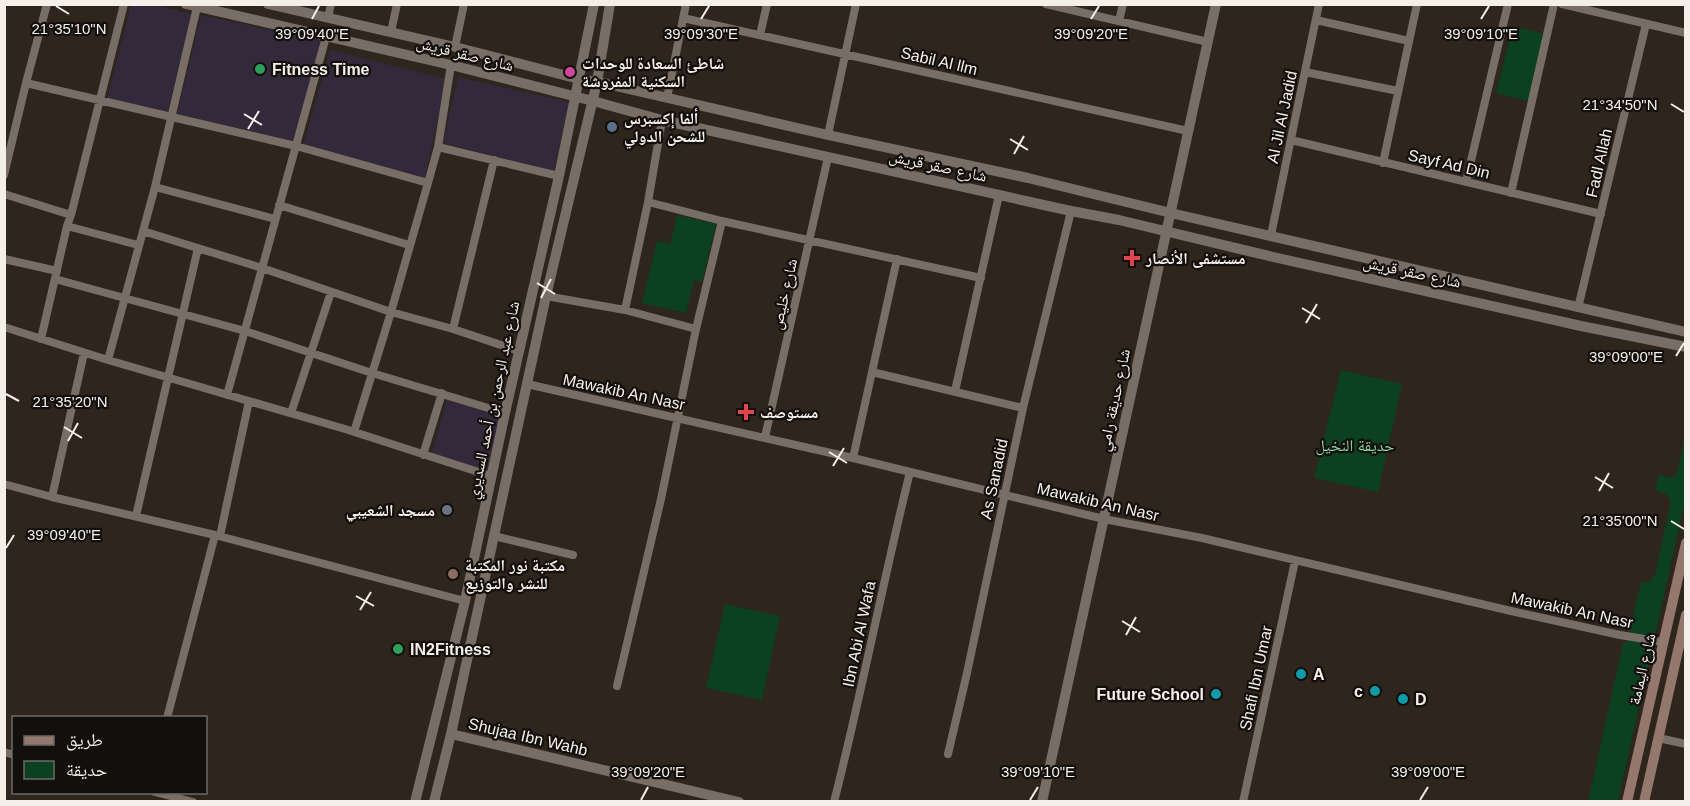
<svg xmlns="http://www.w3.org/2000/svg" width="1690" height="806" viewBox="0 0 1690 806" font-family="Arial,'Noto Naskh Arabic',sans-serif">
  <style>
    .commercial { fill: #322a3a }
    .green { fill: #0b4020 }
    .lines { fill: none; stroke-linecap: round; stroke-linejoin: round }
    .minor { stroke: #796e66; stroke-width: 8 }
    .tertiary { stroke: #796e66; stroke-width: 10 }
    .secondary { stroke: #95786d; stroke-width: 10 }
    .ticks { fill: none; stroke: #f5efea; stroke-width: 2 }
    .leisure-dot { fill: #2e9e5b; stroke: #130f0c; stroke-width: 2 }
    .hotel-dot { fill: #d1479c; stroke: #130f0c; stroke-width: 2 }
    .service-dot { fill: #5c6f8a; stroke: #130f0c; stroke-width: 2 }
    .health-dot { fill: #e0444e; stroke: #130f0c; stroke-width: 2 }
    .worship-dot { fill: #6b7280; stroke: #130f0c; stroke-width: 2 }
    .education-dot { fill: #8d6e63; stroke: #130f0c; stroke-width: 2 }
    .culture-dot { fill: #0f9aa8; stroke: #130f0c; stroke-width: 2 }
    .labels { text-anchor: middle; dominant-baseline: central; stroke-width: 4.5; stroke-linejoin: round; paint-order: stroke }
    .street-label { font-size: 16px; fill: #f5efea; stroke: #130f0c }
    .poi-label { font-size: 16px; font-weight: bold; fill: #f5efea; stroke: #130f0c; text-anchor: start }
    .park-label { font-size: 16px; fill: #8ad79f; stroke: #130f0c }
    .ticks-label { font-size: 15px; text-anchor: middle; fill: #f5efea; stroke: #130f0c; stroke-width: 4.5; stroke-linejoin: round; paint-order: stroke }
  </style>
  <rect width="100%" height="100%" fill="#2e251d"/>
  <path class="commercial" d="M131,5H155L193,14L167,114L107,99Z
    M201,15L322,41L295,141L177,114Z
    M330,50L446,79L425,179L303,146Z
    M458,77L569,102L554,171L443,143Z
    M447,400L502,415L490,471L431,455Z"/>
  <path class="green" d="M1513,26L1545,34L1529,101L1496,93Z
    M677,215L716,224L702,282L694,280L686,313L642,303L657,241L670,244Z
    M1341,370L1402,384L1378,492L1314,478Z
    M1685,434V501L1618,801L1588,802L1623,643H1627L1641,582L1648,583L1655,575L1671,501L1666,494L1655,490L1659,475L1671,478L1677,474Z
    M725,604L780,616L762,700L706,688Z"/>
  <g class="lines">
    <path class="minor" d="M1046,4L1208,42
      M1562,4L1686,33
      M328,18L331,4
      M683,18L1188,131
      M1316,20L1409,41
      M1119,21L1123,4
      M391,32L397,4
      M760,35L767,4
      M455,47L464,4
      M1305,72L1398,91
      M26,83L296,146L428,183
      M667,98L686,4
      M828,135L856,4
      M1291,140L1601,214
      M438,147L559,176
      M1383,163L1417,4
      M4,175L26,83L47,4
      M1466,182L1508,4
      M155,187L275,219
      M1511,193L1554,4
      M4,194L71,215
      M648,202L722,221L981,278
      M279,205L409,245
      M67,226L138,245
      M143,231L262,268L391,312L453,329L519,351
      M1271,235L1319,4
      M4,259L57,271
      M55,279L245,331L372,373L505,413
      M546,296L625,310L696,329
      M1578,308L1646,24
      M625,310L648,202L662,120
      M4,327L108,360L345,429L491,476
      M453,329L494,160
      M41,339L67,226L71,215L124,4
      M108,360L155,187L197,7
      M872,372L1023,408
      M527,384L853,458L1104,519L1202,538L1511,611L1620,635L1663,642
      M955,391L999,195
      M227,395L326,37
      M291,413L331,292
      M354,432L391,312L428,183L438,147L451,65
      M765,437L828,157
      M423,455L442,393
      M853,458L897,259
      M4,484L52,497L215,535L465,601
      M52,497L84,353
      M136,516L198,248
      M220,536L249,401
      M494,536L573,555
      M617,686L661,499L696,329L722,221
      M167,718L215,535
      M1658,738L1686,744
      M4,752L14,755
      M948,754L967,673L1023,408L1071,211
      M155,792L193,802
      M834,802C862,692 883,581 910,472
      M1243,802L1295,561"/>
    <path class="tertiary" d="M186,4L451,65L593,101L662,120L1071,211L1119,220L1273,257L1581,326L1686,347
      M268,4L455,47L579,79L607,84L828,135L1028,178L1171,213L1686,332
      M451,734L739,802
      M415,802L465,601L505,413L559,176L594,4
      M434,802L451,734L546,296L597,82L610,4
      M1042,802L1216,4"/>
    <path class="secondary" d="M1627,802L1686,543
      M1644,802L1686,615"/>
  </g>
  <path class="ticks" d="M56,6L69,14M312,19L319,6M701,19L709,6M1091,19L1099,6M1481,19L1489,6M1671,104L1684,112M244,114L262,125M248,129L259,111M1010,139L1028,150M1014,154L1024,136M537,283L555,294M541,298L551,279M1302,308L1320,319M1306,323L1317,304M1676,356L1684,343M6,394L19,401M64,427L82,438M68,441L78,423M829,452L847,463M833,466L844,448M1595,477L1613,488M1599,491L1609,473M1671,521L1684,529M6,548L14,535M356,596L374,606M360,610L371,592M1122,621L1140,632M1126,635L1136,617M641,800L648,787M1030,800L1038,787M1420,800L1428,787"/>
  <g class="leisure-dot">
    <circle cx="260" cy="69" r="6"/>
    <circle cx="398" cy="649" r="6"/>
  </g>
  <circle class="hotel-dot" cx="570" cy="72" r="6"/>
  <circle class="service-dot" cx="612" cy="127" r="6"/>
  <g class="health-dot">
    <path d="M1129 249h6v6h6v6h-6v6h-6v-6h-6v-6h6z"/>
    <path d="M743 403h6v6h6v6h-6v6h-6v-6h-6v-6h6z"/>
  </g>
  <circle class="worship-dot" cx="447" cy="510" r="6"/>
  <circle class="education-dot" cx="453" cy="574" r="6"/>
  <g class="culture-dot">
    <circle cx="1301" cy="674" r="6"/>
    <circle cx="1375" cy="691" r="6"/>
    <circle cx="1216" cy="694" r="6"/>
    <circle cx="1403" cy="699" r="6"/>
  </g>
  <g class="labels">
    <g class="street-label">
      <text transform="translate(465 54) rotate(14)">شارع صقر قريش</text>
      <text transform="translate(939 61) rotate(13)">Sabil Al llm</text>
      <text transform="translate(1282 117) rotate(-78)">Al Jil Al Jadid</text>
      <text transform="translate(1599 163) rotate(-77)">Fadl Allah</text>
      <text transform="translate(1449 164) rotate(13)">Sayf Ad Din</text>
      <text transform="translate(938 166) rotate(12)">شارع صقر قريش</text>
      <text transform="translate(1412 272) rotate(12)">شارع صقر قريش</text>
      <text transform="translate(784 294) rotate(-77)">شارع خليص</text>
      <text transform="translate(624 392) rotate(12)">Mawakib An Nasr</text>
      <text transform="translate(493 400) rotate(-78)">شارع عبد الرحمن بن أحمد السديري</text>
      <text transform="translate(1114 400) rotate(-78)">شارع حديقة رامي</text>
      <text transform="translate(994 479) rotate(-78)">As Sanadid</text>
      <text transform="translate(1098 502) rotate(13)">Mawakib An Nasr</text>
      <text transform="translate(1572 610) rotate(12)">Mawakib An Nasr</text>
      <text transform="translate(859 634) rotate(-78)">Ibn Abi Al Wafa</text>
      <text transform="translate(1642 669) rotate(-77)">شارع اليمامة</text>
      <text transform="translate(1256 678) rotate(-78)">Shafi Ibn Umar</text>
      <text transform="translate(528 737) rotate(13)">Shujaa Ibn Wahb</text>
    </g>
    <g class="poi-label">
      <text x="582" y="63">شاطئ السعادة للوحدات<tspan x="582" dy="18">السكنية المفروشة</tspan></text>
      <text x="272" y="69">Fitness Time</text>
      <text x="624" y="118">ألفا إكسبرس<tspan x="624" dy="18">للشحن الدولي</tspan></text>
      <text x="1146" y="258">مستشفى الأنصار</text>
      <text x="760" y="412">مستوصف</text>
      <text x="435" y="510" text-anchor="end">مسجد الشعيبي</text>
      <text x="465" y="565">مكتبة نور المكتبة<tspan x="465" dy="18">للنشر والتوزيع</tspan></text>
      <text x="410" y="649">IN2Fitness</text>
      <text x="1313" y="674">A</text>
      <text x="1363" y="691" text-anchor="end">c</text>
      <text x="1204" y="694" text-anchor="end">Future School</text>
      <text x="1415" y="699">D</text>
    </g>
    <g class="park-label">
      <text x="1355" y="445">حديقة النخيل</text>
    </g>
  </g>
  <g class="ticks-label">
    <text x="69" y="34">21°35'10"N</text>
    <text x="312" y="39">39°09'40"E</text>
    <text x="701" y="39">39°09'30"E</text>
    <text x="1091" y="39">39°09'20"E</text>
    <text x="1481" y="39">39°09'10"E</text>
    <text x="1620" y="110">21°34'50"N</text>
    <text x="1626" y="362">39°09'00"E</text>
    <text x="70" y="407">21°35'20"N</text>
    <text x="1620" y="526">21°35'00"N</text>
    <text x="64" y="540">39°09'40"E</text>
    <text x="648" y="777">39°09'20"E</text>
    <text x="1038" y="777">39°09'10"E</text>
    <text x="1428" y="777">39°09'00"E</text>
  </g>
  <rect width="1690" height="806" fill="none" stroke="#f5efea" stroke-width="12"/>
  <rect x="12" y="716" width="195" height="78" fill="#130f0c" stroke="#6d6965" stroke-width="1.5"/>
  <rect x="24" y="736" width="30" height="9" fill="#95786d" stroke="#6d6965" stroke-width="1.5"/>
  <text x="66" y="746" font-size="18" fill="#f5efea">طريق</text>
  <rect x="24" y="761" width="30" height="18" fill="#0b4020" stroke="#6d6965" stroke-width="1.5"/>
  <text x="66" y="776" font-size="18" fill="#f5efea">حديقة</text>
</svg>
